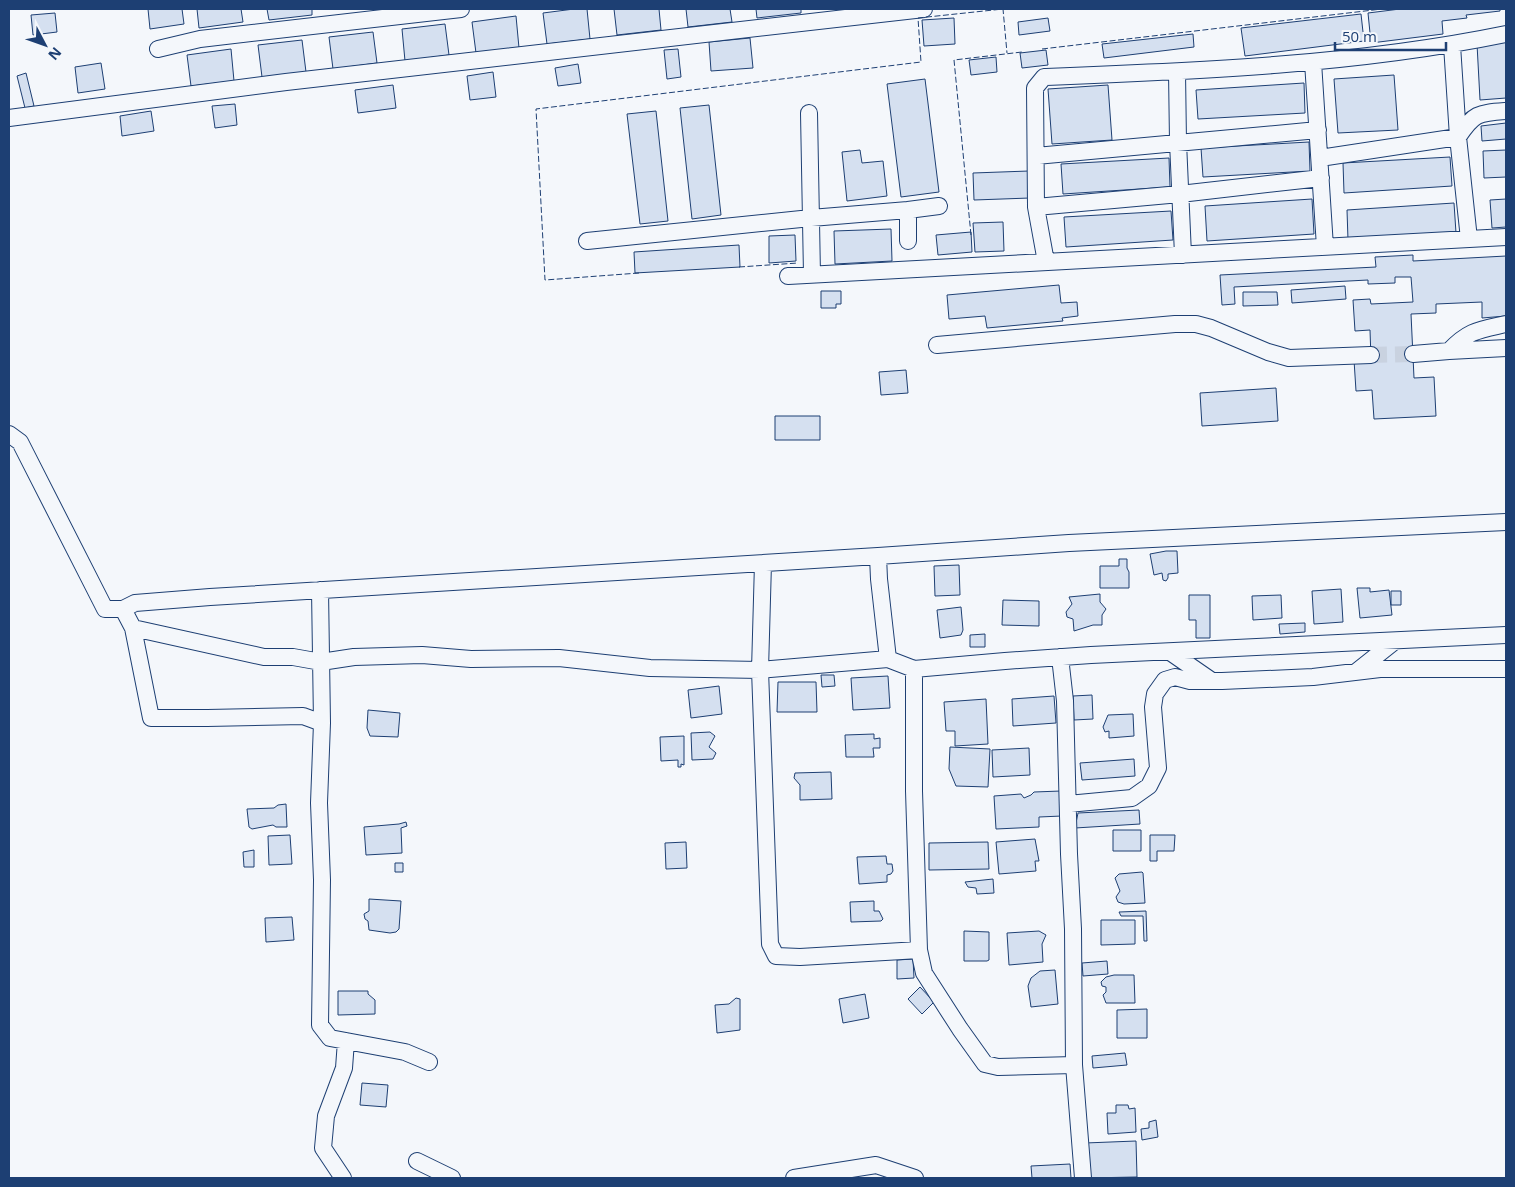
<svg xmlns="http://www.w3.org/2000/svg" width="1515" height="1187" viewBox="0 0 1515 1187" font-family="'Open Sans',sans-serif">
  <style>
    .building { fill: #d5e0f0; stroke: #1d3f73 }
    .lines { fill: none; stroke-linecap: round; stroke-linejoin: round }
    .minor-tunnel { stroke: #c9d2e0; stroke-width: 16; stroke-dasharray: 16 8; stroke-linecap: butt }
    .minor-casing { stroke: #1d3f73; stroke-width: 18 }
    .minor { stroke: #f4f7fb; stroke-width: 16 }
    .fence { stroke: #1d3f73; stroke-width: 1; stroke-dasharray: 6 2.5; stroke-linecap: butt }
  </style>
  <rect width="100%" height="100%" fill="#f4f7fb"/>
  <path class="building" d="M148,9H182L184,24L150,29Z
    M197,9H241L243,22L199,28Z
    M267,9H312V15L269,20Z
    M574,9H587L590,39L547,44L543,13Z
    M614,9H659L661,30L617,35Z
    M686,9H730L732,22L688,27Z
    M756,9H801V13L757,18Z
    M1400,9H1500V11L1466,15L1467,18L1442,21L1443,34L1371,43L1368,13Z
    M55,13L57,32L33,35L31,15Z
    M1361,14L1364,41L1245,56L1241,28Z
    M516,16L519,48L476,53L472,22Z
    M954,18L955,44L924,46L922,20Z
    M1048,18L1050,31L1019,35L1018,22Z
    M445,24L449,55L405,61L402,29Z
    M373,32L377,63L333,69L329,37Z
    M1193,34L1194,47L1104,58L1102,44Z
    M750,38L753,68L711,71L709,42Z
    M302,40L306,72L262,77L258,45Z
    M1506,42V98L1480,100L1477,44Z
    M231,49L234,81L191,86L187,55Z
    M678,49L681,77L667,79L664,50Z
    M1046,50L1048,65L1022,68L1020,53Z
    M996,57L997,72L971,75L969,60Z
    M101,63L105,89L78,93L75,67Z
    M578,64L581,83L558,86L555,68Z
    M493,72L496,97L470,100L467,76Z
    M26,73L34,106L25,108L17,76Z
    M1394,75L1398,130L1338,133L1334,79Z
    M925,79L939,192L901,197L887,84Z
    M1304,83L1305,113L1198,119L1196,90Z
    M393,85L396,108L358,113L355,90Z
    M1108,85L1112,140L1052,144L1048,89Z
    M235,104L237,125L215,128L212,106Z
    M709,105L721,215L692,219L680,108Z
    M151,111L154,131L122,136L120,116Z
    M656,111L668,221L640,224L627,114Z
    M1506,123V139L1482,141L1481,126Z
    M1309,142L1310,171L1203,177L1201,148Z
    M860,150L862,163L883,161L887,196L847,201L842,152Z
    M1506,150V177L1484,178L1483,151Z
    M1450,157L1452,186L1344,193L1343,163Z
    M1169,158L1170,187L1063,194L1061,164Z
    M1029,171L1030,198L974,200L973,173Z
    M1312,199L1314,234L1207,241L1205,206Z
    M1506,199V227L1492,228L1490,200Z
    M1454,203L1456,233L1348,240L1347,210Z
    M1171,211L1173,240L1066,247L1064,217Z
    M1003,222L1004,251L975,252L973,223Z
    M891,229L892,261L835,264L834,231Z
    M971,232L972,252L938,255L936,235Z
    M795,235L796,261L769,263V236Z
    M739,245L740,267L635,273L634,252Z
    M1413,255V261L1506,256V316L1482,318V302L1436,304V313L1411,314L1414,378L1434,377L1436,416L1374,419L1372,390L1356,391L1354,360L1371,359L1370,330L1355,331L1353,300L1370,299L1371,304L1413,302L1411,277H1395V283L1368,284V280L1234,287L1235,304L1222,305L1220,275L1376,267L1375,257Z
    M1059,285L1061,303L1077,302L1078,316L1062,318L1063,321L987,328L985,316L949,319L947,295Z
    M1345,286L1346,299L1292,303L1291,290Z
    M821,291H841V304H836V308H821Z
    M1243,292H1277L1278,305L1243,306Z
    M906,370L908,393L881,395L879,372Z
    M1276,388L1278,421L1202,426L1200,393Z
    M775,416H820V440H775Z
    M1166,551H1177L1178,573L1168,574V578L1166,581L1163,580L1162,573L1154,575L1150,554Z
    M1119,559H1127V568L1129,572V588H1100V566H1119Z
    M959,565L960,595L935,596L934,566Z
    M1357,588H1370V592L1389,590L1392,615L1360,618Z
    M1341,589L1343,622L1314,624L1312,591Z
    M1391,591H1401V605H1391Z
    M1100,594V602L1106,609L1102,615V625H1093L1074,631L1073,619L1067,617L1066,612L1072,604L1069,597Z
    M1189,595H1210V638H1196V620H1189Z
    M1281,595L1282,618L1253,620L1252,596Z
    M1003,600L1039,601V626L1002,625Z
    M961,607L963,630L961,635L940,638L937,610Z
    M1305,623V632L1280,634L1279,624Z
    M985,634V647H970V635Z
    M821,675H834L835,686L822,687Z
    M888,676L890,708L853,710L851,678Z
    M778,682H816L817,712H777Z
    M719,686L722,714L691,718L688,690Z
    M1092,695L1093,719L1074,720L1073,696Z
    M1054,696L1056,723L1013,726L1012,699Z
    M986,699L988,744L955,746V731H946L944,702Z
    M368,710L400,713L398,737L370,736L367,728Z
    M1133,714L1134,736L1109,738V731L1105,732L1103,727L1108,715Z
    M710,732L715,736L709,747L716,753L713,759L692,760L691,733Z
    M874,734V739L880,738V748H873L874,757H846L845,735Z
    M684,736V765L681,764V767H678V760L661,761L660,737Z
    M950,747L990,749L988,787L956,786L949,769Z
    M1029,748L1030,775L993,777L992,750Z
    M1134,759L1135,776L1082,780L1080,763Z
    M831,772L832,799L800,800V785L794,778L795,773Z
    M1061,791L1062,816L1039,817V827L996,829L994,796L1021,794L1024,798L1031,795L1034,792Z
    M286,804L287,827H276L273,825L252,829L249,827L247,809L274,808L278,805Z
    M1139,810L1140,824L1075,828L1078,813Z
    M406,822L407,826L401,828L402,853L366,855L364,827L399,824Z
    M1113,830H1141V851H1113Z
    M290,835L292,864L269,865L268,836Z
    M1150,835H1175L1174,851H1157V861H1150Z
    M1035,839L1039,861H1035L1036,871L999,874L996,842Z
    M686,842L687,868L666,869L665,843Z
    M988,842L989,869L929,870V843Z
    M254,850V867H244L243,852Z
    M886,856L887,864H892L893,871L891,874L887,875V882L859,884L857,857Z
    M395,863H403V872H395Z
    M1142,872L1143,873L1145,903L1124,904L1118,902L1116,897L1120,891L1115,878L1119,874Z
    M993,879L994,893L977,894L976,888L968,887L965,882Z
    M369,899L401,901L399,929L396,932L390,933L369,930L368,921L365,919L364,914L369,911Z
    M874,901V911H879L883,919L881,921L851,922L850,902Z
    M1146,911L1147,941H1144L1143,916H1121L1119,912Z
    M292,917L294,940L266,942L265,918Z
    M1101,920H1135V944L1101,945Z
    M964,931L989,932V960L987,961H964Z
    M1039,931L1046,935L1042,944L1043,962L1009,965L1007,933Z
    M913,959L914,978L897,979V960Z
    M1107,961L1108,974L1083,976L1082,963Z
    M1055,970L1058,1004L1031,1007L1028,986L1031,978L1040,971Z
    M1114,975H1134L1135,1003H1106L1103,995L1106,992V987L1102,986L1101,982L1106,977Z
    M920,987L934,1002L922,1014L908,999Z
    M338,991H368V994L375,1000V1014L338,1015Z
    M865,994L869,1018L843,1023L839,999Z
    M736,998L740,999V1030L717,1033L715,1005L729,1004Z
    M1147,1009V1038H1117V1010Z
    M1125,1053L1127,1065L1093,1068L1092,1056Z
    M362,1083L388,1085L386,1107L360,1105Z
    M1116,1105H1128L1129,1109L1135,1108L1136,1132L1108,1134L1107,1113H1116Z
    M1156,1120L1158,1137L1142,1140L1141,1129L1149,1128V1122Z
    M1136,1141L1137,1177L1086,1178L1085,1143Z
    M1070,1164L1071,1178H1032L1031,1166Z"/>
  <g class="lines">
    <path class="minor-tunnel" d="M1371,355L1413,354"/>
    <g class="minor-casing">
      <path id="minor" d="M1452,45L1458,137L1469,239
        M158,49L200,39L461,9
        M1313,62L1325,247
        M1177,72L1178,142L1183,255
        M809,113L812,275
        M9,118L286,82L924,9
        M1036,156L1318,130
        M1320,158L1458,137C1474,113 1478,113 1506,111
        M1036,207L1180,194L1321,178
        M908,210L939,206
        M587,241L811,218L908,210V241
        M1046,262L1036,207L1035,88L1044,77C1198,71 1355,65 1506,34
        M788,276L1506,237
        M937,345L1175,324H1196L1211,328L1268,352L1289,358L1371,355
        M1449,351L1506,348
        M1413,354L1449,351C1469,330 1479,330 1506,324
        M9,434L20,442L105,609H123L135,603L210,597L878,556L1069,543L1506,522
        M878,556L879,579L888,659L914,669L1005,661L1091,655L1506,635
        M763,563L760,670L888,659
        M320,590L322,723
        M123,609L133,628L264,657H293L321,662L354,657L422,655L471,659L559,658L650,668L760,670L770,944L776,956L800,957L919,950L924,973L960,1029L985,1064L998,1067L1074,1065L1073,929L1069,854L1065,701L1060,657
        M133,628L151,718H207L303,716L322,723L319,803L322,880L320,1025L330,1038L405,1052L429,1062
        M1170,652L1212,681
        M914,669V791L919,950
        M1356,672L1395,641
        M1068,804L1132,798L1149,786L1158,768L1153,707L1155,694L1165,680L1175,677L1190,681H1222L1313,677L1380,669H1506
        M1074,1065L1083,1178
        M417,1161L452,1178
        M343,1178L323,1148L326,1116L344,1068L346,1041
        M794,1178L876,1165L915,1178"/>
    </g>
    <use href="#minor" class="minor"/>
    <path class="fence" d="M1042,49L1382,9
      M971,235L954,60L1022,52
      M739,267L798,263
      M639,273L545,280L536,109L921,62L918,18L1003,9L1007,53"/>
  </g>
  <rect width="1515" height="1187" fill="none" stroke="#1d3f73" stroke-width="20"/>
  <g transform="translate(45 45) rotate(131)" stroke="#f4f7fb" stroke-width="4" paint-order="stroke">
  <path d="M0-4L9 19L0 12L-9 19Z" fill="#1d3f73"/>
  <text y="-8" font-size="14" font-weight="bold" text-anchor="middle" fill="#1d3f73">N</text>
  </g>
  <path d="M1335 42v8h111v-8" fill="none" stroke="#1d3f73" stroke-width="2.5"/>
  <text x="1342" y="42" font-size="15" fill="#1d3f73" stroke="#f4f7fb" stroke-width="4" paint-order="stroke">50 m</text>
</svg>
